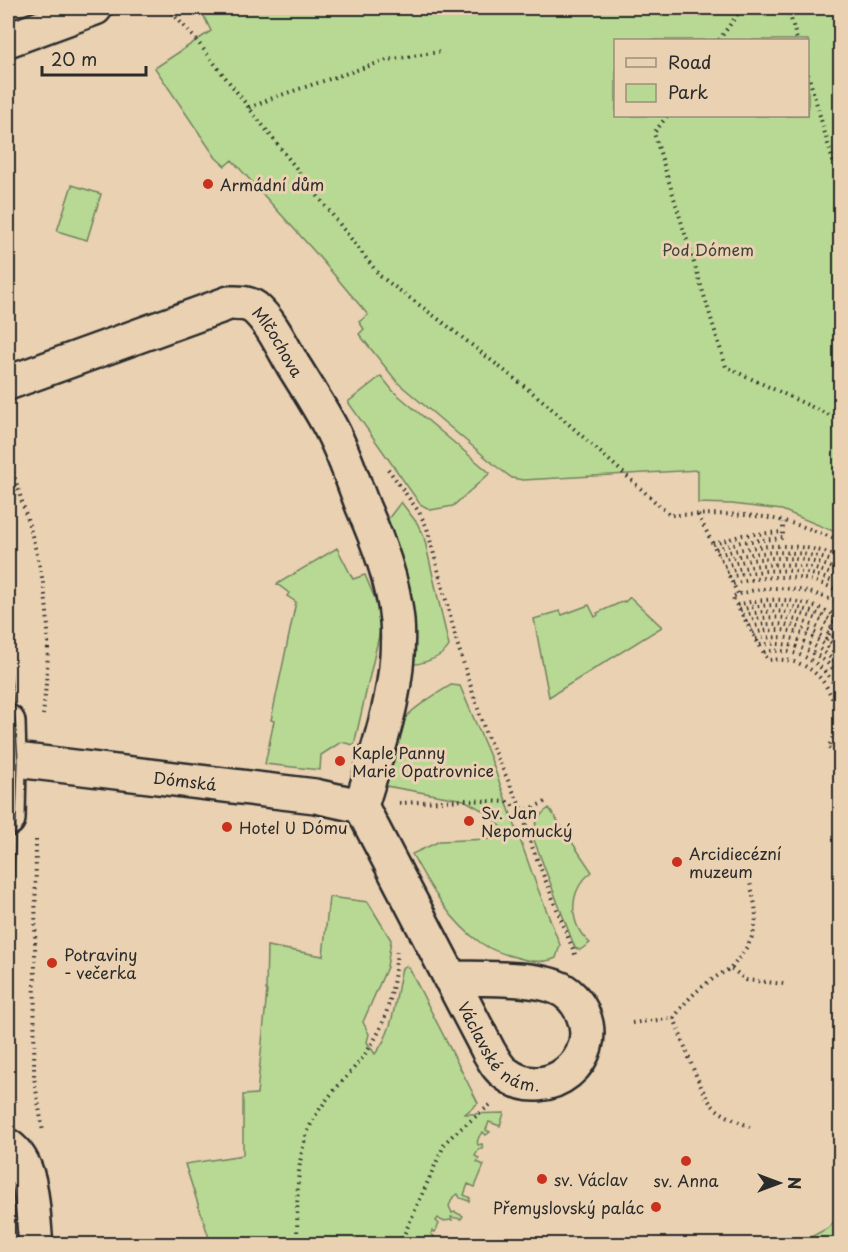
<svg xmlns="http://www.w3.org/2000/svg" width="848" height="1252" viewBox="0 0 848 1252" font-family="'Playpen Sans',sans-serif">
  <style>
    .green { fill: #b8d993; stroke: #72825f; stroke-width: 1.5; fill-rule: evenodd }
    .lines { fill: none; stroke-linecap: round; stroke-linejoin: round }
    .minor-casing { stroke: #2b2b2b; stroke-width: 38 }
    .path { stroke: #2b2b2b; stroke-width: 4; stroke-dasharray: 1.5 4.5; stroke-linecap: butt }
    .minor { stroke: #e9d1b2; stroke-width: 33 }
    .tram { stroke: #2b2b2b; stroke-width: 1.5 }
    .poi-dot { fill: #c8321e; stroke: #e9d1b2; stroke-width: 2 }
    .labels { text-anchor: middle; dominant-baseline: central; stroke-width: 6; stroke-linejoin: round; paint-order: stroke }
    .poi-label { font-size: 16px; fill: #2b2b2b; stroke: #e9d1b2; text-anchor: start }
    .park-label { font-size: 16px; fill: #40453b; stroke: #e9d1b2 }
    .street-label { font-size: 16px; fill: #2b2b2b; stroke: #e9d1b2 }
  </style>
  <rect width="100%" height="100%" fill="#e9d1b2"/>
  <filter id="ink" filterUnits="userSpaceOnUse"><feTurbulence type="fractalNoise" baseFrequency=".0167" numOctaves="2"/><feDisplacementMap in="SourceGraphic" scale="12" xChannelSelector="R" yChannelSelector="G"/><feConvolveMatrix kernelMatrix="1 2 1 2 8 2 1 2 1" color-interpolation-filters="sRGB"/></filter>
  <g filter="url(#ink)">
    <path class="green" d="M200,8H840V534L782,510L732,504L698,503V470L523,480L512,478L497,467L398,383L359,334L364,329L359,322L368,315L314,251L232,160L225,166L216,158L155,68L211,31ZM616,40H808V116H616Z
      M72,185L101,194L87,240L57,231Z
      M381,376L393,391L490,473L453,506L431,510L420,504L348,402Z
      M401,502L417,523L424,537L449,646C441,660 420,664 405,666L385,523Z
      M337,548L353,579L365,575L383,618L354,745L341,742L321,755L320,770L265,764L274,721L271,720L296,602L287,596L289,593L277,584Z
      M630,597L662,627L549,697L534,619L560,611L562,615L589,605L595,617L598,615L597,613L624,601L625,602Z
      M451,685L460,686L491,759L536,884L560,945L556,958C543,964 529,961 515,957C503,954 491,950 481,943C451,923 428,884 412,854L440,841L515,838L482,810L464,800L386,786C386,776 384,763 386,752C393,719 424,701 451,685Z
      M549,808L592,872C568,890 568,924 590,943L580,950L575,948L534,840C533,826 537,816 549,808Z
      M329,897L368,902L391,940L387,967L363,1022L369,1034L367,1042L375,1054C395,1030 395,997 402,968L406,966L409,968L478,1103L465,1114L504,1113L500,1126L489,1122L486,1130L490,1132L486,1135L483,1132C480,1134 476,1141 478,1145L482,1144L483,1149H479L475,1156L479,1158L477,1162L484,1165L475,1187L468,1184L464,1195L470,1198L469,1201L460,1198L458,1194L453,1197L449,1206L452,1213L455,1212L463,1216L461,1219L451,1217L452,1220L442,1221L438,1218L436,1221L439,1224L435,1232L432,1231L431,1234L434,1236L431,1244H211L185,1164L243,1155V1095L257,1094L267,991L266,990L267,946L323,956Z
      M840,1216V1244H798L828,1228Z"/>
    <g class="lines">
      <g class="minor-casing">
        <g id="minor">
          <path d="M8,40L95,8"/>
          <path id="s1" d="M8,383L229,303C238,303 247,302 255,308C271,322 282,346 293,365C305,384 317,403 328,423C343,449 352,479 363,507C379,544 393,580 397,620C402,684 379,746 361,806C404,888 446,970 489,1052C494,1060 498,1069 506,1074C547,1105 604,1059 582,1012C577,1002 568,991 556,987C533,977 478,979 450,978"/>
          <path d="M8,722L9,759L8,819"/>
          <path id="s2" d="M8,759L315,796L361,806"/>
          <path d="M8,1146C35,1165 32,1213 36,1244"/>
        </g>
      </g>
      <path class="path" d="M168,8L197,41L380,276L445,324L543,401L670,515C703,515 737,512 769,518C794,522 818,532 840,541
        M788,8L797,40
        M719,40L742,8
        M808,74L840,186
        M249,108L275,97L387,60L439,52
        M667,116L654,133L726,367L840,420
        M8,455C21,501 38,547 45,595C51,634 47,676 43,715
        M388,469L419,512L427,528L458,646L486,734L523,812L529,839L576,957
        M698,515L719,556
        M713,544L743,535L783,532
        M716,549L741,542L783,538V522
        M718,555C759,543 801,542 840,557
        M721,560C761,550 801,548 840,564
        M724,566C763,555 803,554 840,571
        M727,572C764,561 805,561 840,578
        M729,576L738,594
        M729,577C767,568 805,566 840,585
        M733,584C769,574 807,573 840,592
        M840,604C807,587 768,582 732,597L768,660C798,657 821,670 832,698C836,708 839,719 836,730C835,736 831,742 828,747L840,759
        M737,605C774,595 807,599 840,618
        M740,610C775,600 809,606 840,625
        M743,615C776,608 813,610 840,633
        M746,621C779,612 813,620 840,641
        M750,627C782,619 816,627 840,650
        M753,633C785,625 818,633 840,658
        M756,639C788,633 821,641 840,669
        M826,640L840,614
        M760,645C791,640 824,651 840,679
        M764,652C798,646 828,664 840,697
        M835,753L840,744
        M399,803L464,800L507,802L523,812L545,802
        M36,840L34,1077L43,1132
        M731,968C763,931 759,916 747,872
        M674,1018C682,1038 700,1093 713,1106C723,1116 738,1121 750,1127
        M632,1023L674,1018C690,994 706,982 731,968L746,980L785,984
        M297,1244C298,1206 294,1157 312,1122C326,1095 351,1075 368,1050C389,1020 394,986 397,950
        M400,1244L445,1143L454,1134L490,1105"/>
      <use href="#minor" class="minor"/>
      <path class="tram" d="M8,652L14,707L18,760L8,1044"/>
    </g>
  </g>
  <g class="poi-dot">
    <circle cx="208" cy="184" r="6"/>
    <circle cx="340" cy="761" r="6"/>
    <circle cx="469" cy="821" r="6"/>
    <circle cx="227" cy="827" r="6"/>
    <circle cx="677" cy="862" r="6"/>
    <circle cx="52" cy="963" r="6"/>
    <circle cx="686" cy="1161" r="6"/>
    <circle cx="542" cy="1179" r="6"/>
    <circle cx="656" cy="1207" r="6"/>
  </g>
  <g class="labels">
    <g class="poi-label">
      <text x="220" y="184">Armádní dům</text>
      <text x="352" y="752">Kaple Panny<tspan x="352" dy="18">Marie Opatrovnice</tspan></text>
      <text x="481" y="812">Sv. Jan<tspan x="481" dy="18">Nepomucký</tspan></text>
      <text x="239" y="827">Hotel U Dómu</text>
      <text x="689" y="853">Arcidiecézní<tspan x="689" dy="18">muzeum</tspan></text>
      <text x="64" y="954">Potraviny<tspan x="64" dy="18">- večerka</tspan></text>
      <text x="554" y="1179">sv. Václav</text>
      <text x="686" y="1180" text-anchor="middle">sv. Anna</text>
      <text x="644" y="1207" text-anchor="end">Přemyslovský palác</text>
    </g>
    <g class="park-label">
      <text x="708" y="249">Pod Dómem</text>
    </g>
    <g class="street-label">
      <text stroke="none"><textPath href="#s1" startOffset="303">Mlčochova</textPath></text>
      <text stroke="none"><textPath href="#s2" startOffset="178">Dómská</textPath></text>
      <text stroke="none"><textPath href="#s1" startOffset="1080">Václavské nám.</textPath></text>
    </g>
  </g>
  <rect width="848" height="1252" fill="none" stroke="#e9d1b2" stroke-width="30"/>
  <rect x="15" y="15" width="818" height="1222" fill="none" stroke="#2b2b2b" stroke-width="2" filter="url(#ink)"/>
  <rect x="614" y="39" width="195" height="78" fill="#e9d1b2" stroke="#9d8f7c" stroke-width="1.5"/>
  <rect x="626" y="58" width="30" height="9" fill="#e9d1b2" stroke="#9d8f7c" stroke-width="1.5"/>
  <text x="668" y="69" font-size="18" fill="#2b2b2b">Road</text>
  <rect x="626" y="84" width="30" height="18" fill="#b8d993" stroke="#9d8f7c" stroke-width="1.5"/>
  <text x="668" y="99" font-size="18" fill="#2b2b2b">Park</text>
  <g transform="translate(779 1183) rotate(90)" stroke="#e9d1b2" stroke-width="4.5" paint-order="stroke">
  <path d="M0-4.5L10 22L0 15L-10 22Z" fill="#2b2b2b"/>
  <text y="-9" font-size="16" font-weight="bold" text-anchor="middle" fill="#2b2b2b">N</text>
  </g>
  <path d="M42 66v9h104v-9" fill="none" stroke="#2b2b2b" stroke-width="3"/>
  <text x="51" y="66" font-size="18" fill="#2b2b2b" stroke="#e9d1b2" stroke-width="4.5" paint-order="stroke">20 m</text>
</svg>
